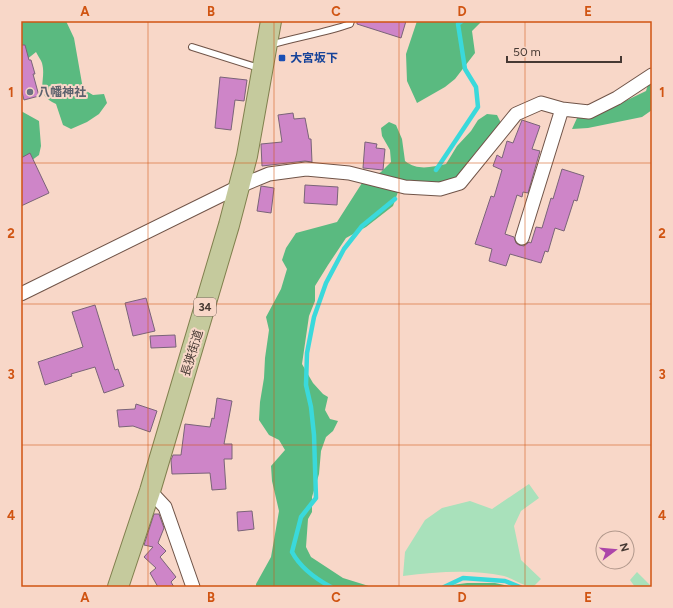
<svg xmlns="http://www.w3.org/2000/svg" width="673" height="608" viewBox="0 0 673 608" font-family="Figtree,'Noto Sans JP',sans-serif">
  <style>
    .green { fill: #a9e1bb }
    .forest { fill: #5aba80 }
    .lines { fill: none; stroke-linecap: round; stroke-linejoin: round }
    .stream { stroke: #3ad9db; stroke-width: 4.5 }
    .building { fill: #ce85c8; stroke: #7a6478 }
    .lane-casing { stroke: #705448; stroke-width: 8 }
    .street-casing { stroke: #705448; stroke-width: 15 }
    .primary-casing { stroke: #80804e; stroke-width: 22 }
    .lane { stroke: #fff; stroke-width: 6 }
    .street { stroke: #fff; stroke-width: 13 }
    .primary { stroke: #c5ca9d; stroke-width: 20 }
    .grid { fill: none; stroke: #d05412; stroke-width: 1; stroke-opacity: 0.55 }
    .transit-dot { fill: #1a4fb4; stroke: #f8d7c8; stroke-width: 1.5 }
    .worship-dot { fill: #6b7280; stroke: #f8d7c8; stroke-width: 1.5 }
    .labels { text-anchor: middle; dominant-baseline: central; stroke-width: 4; stroke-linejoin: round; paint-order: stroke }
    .shield { fill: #f8d7c8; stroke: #7b6860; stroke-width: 1 }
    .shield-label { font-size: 11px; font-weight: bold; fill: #463933 }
    .transit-label { font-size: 12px; font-weight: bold; fill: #164399; stroke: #f8d7c8; text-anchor: start }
    .worship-label { font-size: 12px; font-weight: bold; fill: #5b616d; stroke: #f8d7c8; text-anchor: start }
    .street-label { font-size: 12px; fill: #463933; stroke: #f8d7c8 }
    .neatline { fill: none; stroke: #d05412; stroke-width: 1.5 }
    .grid-label { font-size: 13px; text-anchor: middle; font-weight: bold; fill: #d05412 }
  </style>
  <rect width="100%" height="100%" fill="#f8d7c8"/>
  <path class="green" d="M529,484L539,498L521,511L514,526L521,560L541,579L533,587C523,586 514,579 504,576C470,569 437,572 403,576L405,552L425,520L442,508L470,501L492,509Z
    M637,572L650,585L651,587H635L630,580Z"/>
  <path class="forest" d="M21,21H66L74,38L83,89L93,95L104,94L107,103L99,114L87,122L71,129L63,125L56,104C33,94 47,81 42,63C41,60 38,56 36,52L21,64Z
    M417,21H482L472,31L475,53L455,79L445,87L417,103L407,81L406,54Z
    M652,72V110L642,117L588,128L572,129L577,118L594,116L646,91Z
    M21,111L39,121L41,146L39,155L24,166H21Z
    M487,114L497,115L501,123L475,153L462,174L455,178L437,184L410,183L398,192L393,206L366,227L346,238L328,265L315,286V301L309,316L302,364L313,383L323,394L328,397L325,410L330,419L338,421L333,431L326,437L321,451L319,474L312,497V512L308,519L306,547L311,557L343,578L372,587H256V584L271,557L279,511L272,481L271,466L285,450L279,440L269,435L259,420L260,402L264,378L265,358L269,330L266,317L281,289L287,269L282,260L286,248L296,233L337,222L362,183L381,172L391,162L390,150L382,136L381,128L389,122L396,125L402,139L405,161C418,171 431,167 446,164L457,146L471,131L478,120Z
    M467,583H495L513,587H437Z"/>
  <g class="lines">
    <path class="stream" d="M436,170L478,107L476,87L465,69L458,24L462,21
      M331,587C316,579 300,567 292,552L301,517L316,498L314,435L311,407L306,385L307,353L314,317L326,283L344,249L362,226L395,199
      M444,587L463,578L505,581L520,587"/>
  </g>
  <path class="building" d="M357,21H406L401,38L357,24Z
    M21,45H25L29,60H31L35,74H33L39,96L24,100L21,88Z
    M220,77L247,80L244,101L235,100L231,130L215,128Z
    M293,113L294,119L305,118L309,139H311L312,162L305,161L262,166L261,144L282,142L278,115Z
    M522,120L540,126L532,149L540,151L528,193L523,192L522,197L517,195L505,234L514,237L516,243L519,245L524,246L529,242L531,243L536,227L542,228L551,198L553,199L562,169L584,176L577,201L574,200L564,231L555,228L548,252L545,251L541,263L510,254L506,266L489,261L492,249L475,244L491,196L494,197L502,170L493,166L497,155L502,158L507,141L513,143Z
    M365,142L377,144L376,148L385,149L383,170L363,168Z
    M30,153L49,193L21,206V158Z
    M305,185L338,187L337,205L304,203Z
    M261,186L274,188L271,213L257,211Z
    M146,298L155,331L133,336L125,303Z
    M95,305L115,370L118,369L124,386L104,393L95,367L71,374L72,376L45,385L38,362L83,347L72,312Z
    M175,335L176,347L151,348L150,336Z
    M217,398L232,401L224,444H232V459H224L226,489L212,490L210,473L172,474L171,460L173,455H181L185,424L210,427L212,418L214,419Z
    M136,404L157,411L150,432L133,426L119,427L117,410L135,409Z
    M252,511L254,529L238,531L237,512Z
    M154,514H159L164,528L158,543L166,551L160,557L176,577L171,582L174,587H158L150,573L156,568L144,557L153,547L144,545Z"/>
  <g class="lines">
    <g class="lane-casing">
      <path id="lane" d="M270,45C297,37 324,33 350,24L351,21
        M192,47L259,68"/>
    </g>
    <g class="street-casing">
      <path id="street" d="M522,238L562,109
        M21,294L240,186L269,174L306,169L349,173L405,187L440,189L460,183L516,114L541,103L562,109L589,112L617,98L652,75
        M150,491L165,507L193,587"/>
    </g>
    <g class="primary-casing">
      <path id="primary" d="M118,587L150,491L229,225L247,156L271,21"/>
    </g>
    <use href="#lane" class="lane"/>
    <use href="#street" class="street"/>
    <use href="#primary" class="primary"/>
  </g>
  <path class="grid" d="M148,21V587M274,21V587M399,21V587M525,21V587M21,163H652M21,304H652M21,445H652"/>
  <rect class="transit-dot" x="278" y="54" width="8" height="8" rx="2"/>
  <circle class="worship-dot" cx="30" cy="92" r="4"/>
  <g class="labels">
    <rect class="shield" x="194" y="298" width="22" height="18" rx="3"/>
    <g class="shield-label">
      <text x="205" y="307">34</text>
    </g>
    <g class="transit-label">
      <text x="290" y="58">大宮坂下</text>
    </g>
    <g class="worship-label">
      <text x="38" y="92">八幡神社</text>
    </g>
    <g class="street-label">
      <text transform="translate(192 353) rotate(-73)">長狭街道</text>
    </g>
  </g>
  <rect width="673" height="608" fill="none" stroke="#f8d7c8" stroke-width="44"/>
  <g transform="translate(615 550) rotate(74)"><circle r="19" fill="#f8d7c8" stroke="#b1988c"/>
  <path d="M0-3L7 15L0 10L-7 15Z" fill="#ac45a9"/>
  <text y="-6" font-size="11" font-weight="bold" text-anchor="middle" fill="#463933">N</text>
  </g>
  <path d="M507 56v6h114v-6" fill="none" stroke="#463933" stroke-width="2"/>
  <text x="513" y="56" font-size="12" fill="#463933" stroke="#f8d7c8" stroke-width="3" paint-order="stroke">50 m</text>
  <rect x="22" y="22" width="629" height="564" class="neatline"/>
  <g class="grid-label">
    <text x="85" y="16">A</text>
    <text x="211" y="16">B</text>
    <text x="336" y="16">C</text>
    <text x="462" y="16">D</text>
    <text x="588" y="16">E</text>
    <text x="11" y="97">1</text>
    <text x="662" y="97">1</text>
    <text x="11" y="238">2</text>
    <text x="662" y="238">2</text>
    <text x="11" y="379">3</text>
    <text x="662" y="379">3</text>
    <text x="11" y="520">4</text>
    <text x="662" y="520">4</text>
    <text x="85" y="602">A</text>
    <text x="211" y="602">B</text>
    <text x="336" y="602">C</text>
    <text x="462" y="602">D</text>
    <text x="588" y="602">E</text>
  </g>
</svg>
